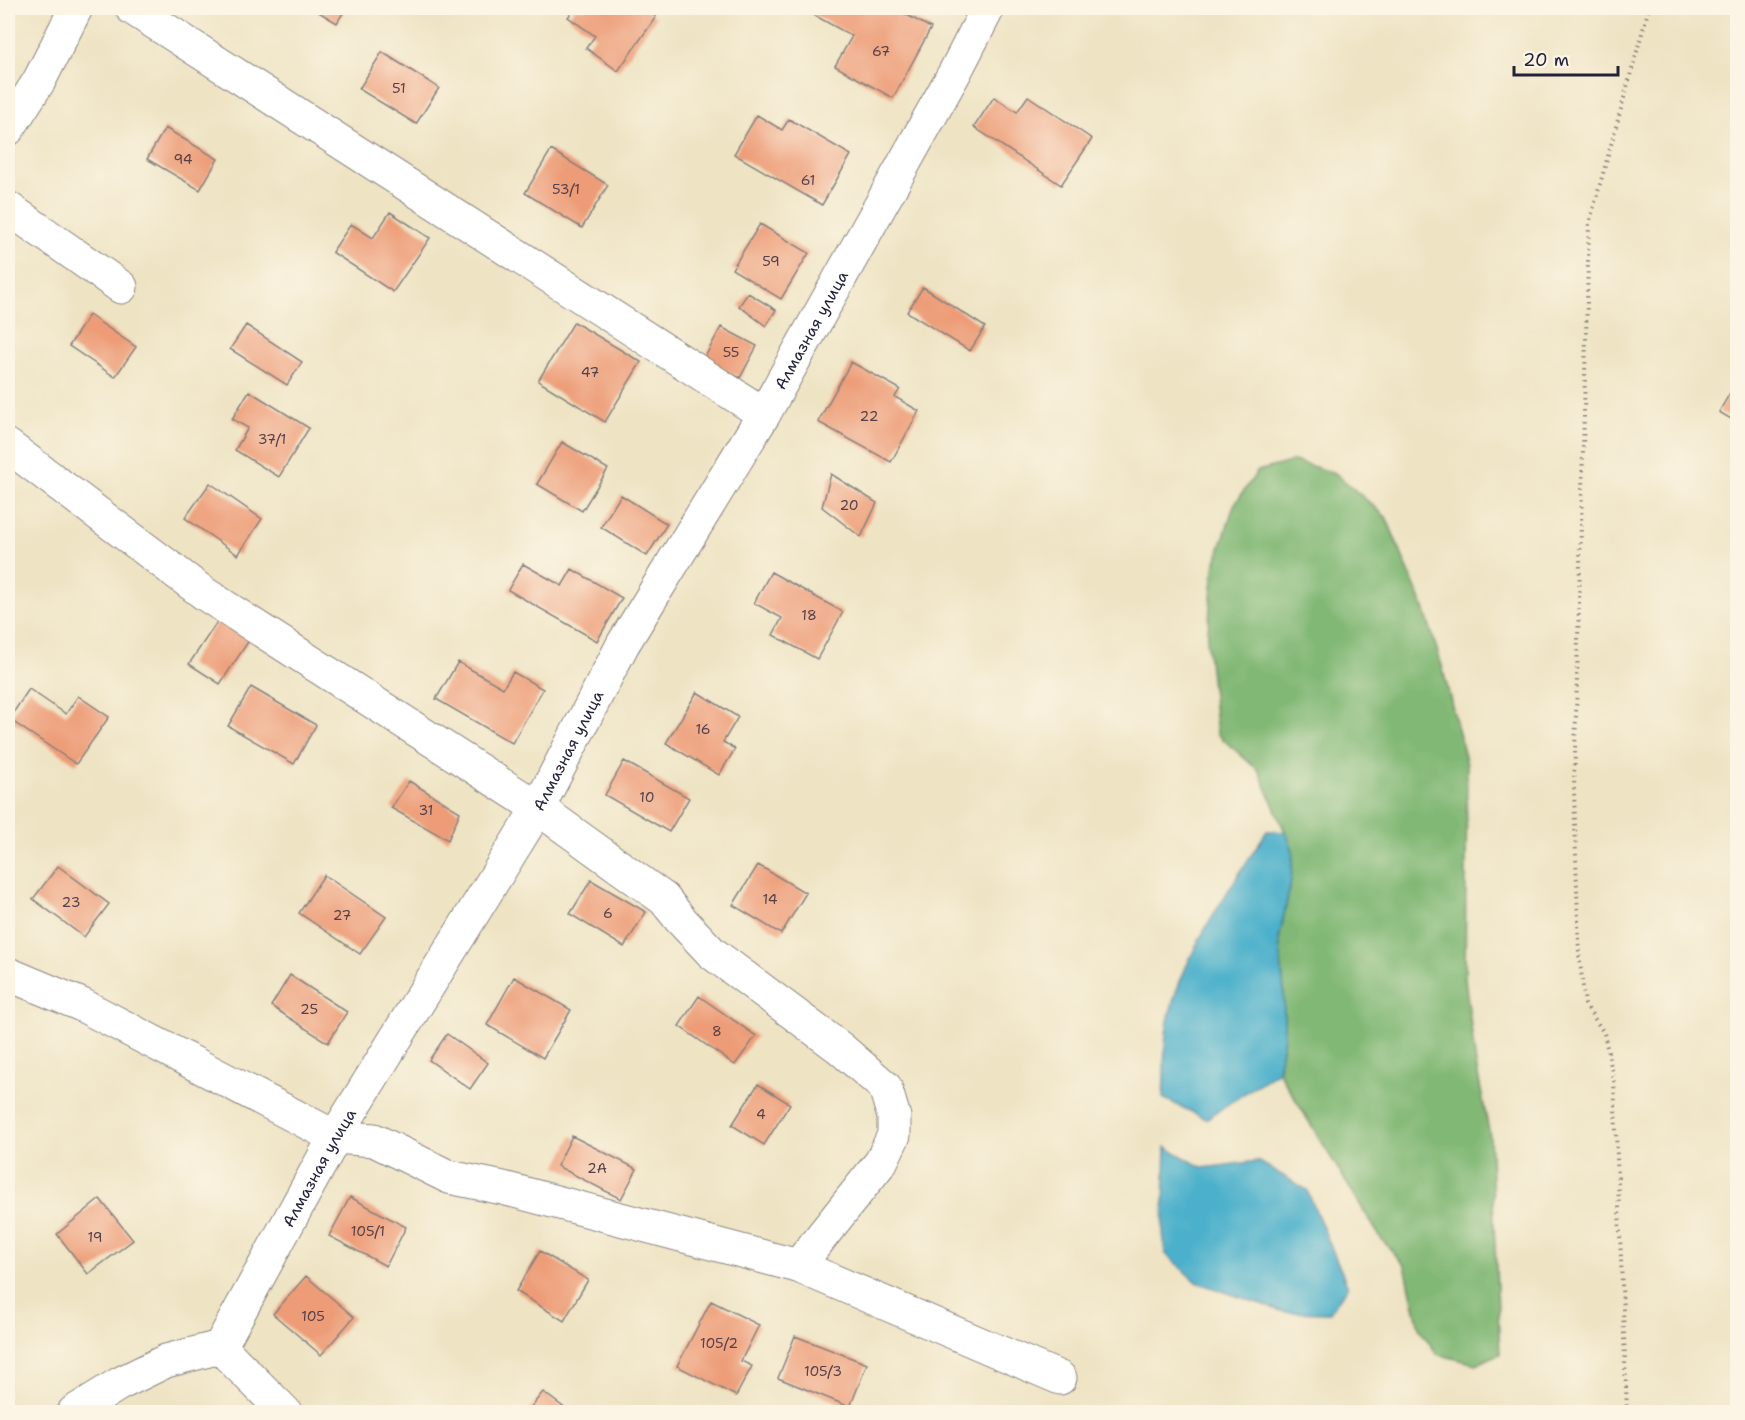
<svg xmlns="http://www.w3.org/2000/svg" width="1745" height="1420" viewBox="0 0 1745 1420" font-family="'Shantell Sans',sans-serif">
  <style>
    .forest { fill: #81b874; stroke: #526d58; stroke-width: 1.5 }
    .water { fill: #4cb0cb; stroke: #376983; stroke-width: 1.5 }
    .building { fill: #ed9c77 }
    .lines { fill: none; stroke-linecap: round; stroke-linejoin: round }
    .minor-casing { stroke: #88827f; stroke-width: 35 }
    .path { stroke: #88827f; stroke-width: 4; stroke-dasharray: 1.5 4.5; stroke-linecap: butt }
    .minor { stroke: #fff; stroke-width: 33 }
    .labels { text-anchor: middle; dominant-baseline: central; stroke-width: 5; stroke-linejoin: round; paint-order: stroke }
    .number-label { font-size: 14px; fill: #55404a }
    .street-label { font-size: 16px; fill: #22223b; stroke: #fcf5e5 }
  </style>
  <rect width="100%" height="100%" fill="#fcf5e5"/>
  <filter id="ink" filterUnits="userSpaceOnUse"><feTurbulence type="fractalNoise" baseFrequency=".0167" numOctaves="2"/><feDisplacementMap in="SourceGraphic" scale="12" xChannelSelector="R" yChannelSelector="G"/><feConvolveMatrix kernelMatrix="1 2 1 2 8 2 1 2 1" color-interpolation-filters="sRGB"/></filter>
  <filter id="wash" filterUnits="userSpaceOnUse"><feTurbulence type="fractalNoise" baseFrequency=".008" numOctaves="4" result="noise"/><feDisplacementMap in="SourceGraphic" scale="24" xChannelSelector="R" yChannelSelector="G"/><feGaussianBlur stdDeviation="1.35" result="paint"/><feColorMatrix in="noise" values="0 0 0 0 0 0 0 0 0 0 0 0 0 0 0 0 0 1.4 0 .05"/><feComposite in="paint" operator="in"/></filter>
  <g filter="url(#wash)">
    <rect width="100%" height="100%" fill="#eee3c3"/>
    <path class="forest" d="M1294,461L1335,473L1386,517L1424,608L1442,666L1467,765L1465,979L1476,1065L1490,1136L1500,1354L1476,1364L1437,1354L1419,1328L1405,1266L1380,1237L1278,1071L1284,1036V993L1279,939L1291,881L1293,851L1259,771L1217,734L1207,641L1214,568L1234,505L1258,471Z"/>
    <path class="water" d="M1267,831L1286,832L1293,851L1291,881L1279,939L1284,993V1036L1278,1071L1206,1119L1163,1098C1165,1073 1163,1045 1168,1021C1182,954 1231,887 1267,831Z
      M1166,1147L1203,1168L1258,1161L1307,1190L1348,1287L1329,1313L1284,1312L1196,1282L1165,1253L1163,1231Z"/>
    <g id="blocks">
      <path class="building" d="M312,8H346L337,23Z
        M575,8H643L656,17L618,71L586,48L595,36L568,17Z
        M816,8H894L931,28L893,98L835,66L852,36L812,14Z
        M382,52L439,88L416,124L359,89Z
        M1028,96L1092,139L1061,185L974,127L994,97L1017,112Z
        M757,115L782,130L789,119L851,155L822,205L734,154Z
        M165,128L218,159L200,190L147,159Z
        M551,150L608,185L582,228L525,193Z
        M390,212L430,238L393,292L332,252L351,224L373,238Z
        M760,224L809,253L781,299L732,269Z
        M923,287L985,327L970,351L907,312Z
        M748,293L776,310L766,326L739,306Z
        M89,315L136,347L115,377L69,346Z
        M574,322L641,362L605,422L538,381Z
        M246,325L302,362L287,385L230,349Z
        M721,327L757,346L740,378L704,359Z
        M851,362L900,389L895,397L919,411L891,462L818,422Z
        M1738,379V423L1719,412Z
        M249,391L309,428L279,477L235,450L248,428L232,419Z
        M562,442L608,469L582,511L537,484Z
        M831,474L877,503L861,537L822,507Z
        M210,483L262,519L238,555L185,518Z
        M621,495L667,524L647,556L601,527Z
        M523,564L562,586L572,569L622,598L597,641L508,590Z
        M771,572L843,612L817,659L773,635L782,618L754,603Z
        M221,616L252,636L220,684L189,664Z
        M458,662L503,688L513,672L543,689L512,743L436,699Z
        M251,687L316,725L294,764L228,726Z
        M29,689L66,714L78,696L109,717L76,764L9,719Z
        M697,692L738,717L723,742L735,749L719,775L666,743Z
        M624,761L689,798L669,832L605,795Z
        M409,781L460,812L448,840L391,808Z
        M758,865L806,893L781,934L733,905Z
        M58,866L109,904L84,937L33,899Z
        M324,875L386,917L360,954L299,913Z
        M591,880L646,912L624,947L570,914Z
        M290,975L347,1012L328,1043L271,1006Z
        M514,977L571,1010L543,1058L487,1025Z
        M699,996L756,1036L735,1065L679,1026Z
        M447,1034L488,1063L470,1089L429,1060Z
        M758,1084L790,1104L764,1145L732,1125Z
        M572,1136L637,1169L621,1199L557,1166Z
        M350,1197L406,1227L386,1266L329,1236Z
        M100,1199L133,1240L88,1274L57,1234Z
        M540,1251L588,1280L564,1321L516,1291Z
        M306,1276L354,1317L321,1355L273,1314Z
        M711,1301L759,1325L741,1361L752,1366L736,1396L677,1366Z
        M795,1336L867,1364L850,1407L778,1378Z
        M543,1392L570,1412H527Z"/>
    </g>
  </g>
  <g filter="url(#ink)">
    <use href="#blocks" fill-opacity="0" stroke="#88827f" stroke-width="1.5"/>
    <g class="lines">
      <g class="minor-casing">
        <g id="minor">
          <path d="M132,8L764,414"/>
          <path d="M8,129L39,81L76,8"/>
          <path d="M8,208L121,287"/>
          <path d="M8,446L205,594L538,808L664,899L680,919L712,953L840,1048L885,1087L894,1117V1135L881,1162L798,1266"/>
          <path d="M8,974L82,1005L335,1137L374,1140L449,1177L503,1188L798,1266L1060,1378"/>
          <path d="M220,1347L285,1412"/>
          <path id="s1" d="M74,1412L119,1384L166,1361L220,1347L335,1137L538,808L623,644L764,414L955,72L988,8"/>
        </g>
      </g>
      <path class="path" d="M1627,1412L1614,1081L1604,1033L1585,1004L1579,954L1574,790L1589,224L1649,8"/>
      <use href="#minor" class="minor"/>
    </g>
  </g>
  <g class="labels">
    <g class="number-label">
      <text x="881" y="51">67</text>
      <text x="399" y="88">51</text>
      <text x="183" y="159">94</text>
      <text x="808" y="180">61</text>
      <text x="566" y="189">53/1</text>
      <text x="771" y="261">59</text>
      <text x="731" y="352">55</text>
      <text x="590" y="372">47</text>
      <text x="869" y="416">22</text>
      <text x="272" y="439">37/1</text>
      <text x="849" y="505">20</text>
      <text x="809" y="615">18</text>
      <text x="703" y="729">16</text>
      <text x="647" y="797">10</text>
      <text x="426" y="810">31</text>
      <text x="770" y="899">14</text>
      <text x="71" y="902">23</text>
      <text x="608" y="913">6</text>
      <text x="342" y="915">27</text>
      <text x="309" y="1009">25</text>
      <text x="717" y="1031">8</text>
      <text x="761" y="1114">4</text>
      <text x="597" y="1168">2А</text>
      <text x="368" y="1231">105/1</text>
      <text x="95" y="1237">19</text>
      <text x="313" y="1316">105</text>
      <text x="719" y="1343">105/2</text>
      <text x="823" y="1371">105/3</text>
    </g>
    <g class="street-label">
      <text stroke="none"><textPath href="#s1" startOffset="1338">Алмазная улица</textPath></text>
      <text stroke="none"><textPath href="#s1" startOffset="852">Алмазная улица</textPath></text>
      <text stroke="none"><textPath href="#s1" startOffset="366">Алмазная улица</textPath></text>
    </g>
  </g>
  <rect width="1745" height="1420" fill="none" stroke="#fcf5e5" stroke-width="30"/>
  <path d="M1514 66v9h104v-9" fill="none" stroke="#22223b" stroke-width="3"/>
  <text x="1523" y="66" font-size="18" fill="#22223b" stroke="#fcf5e5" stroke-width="4.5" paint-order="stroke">20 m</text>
</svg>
